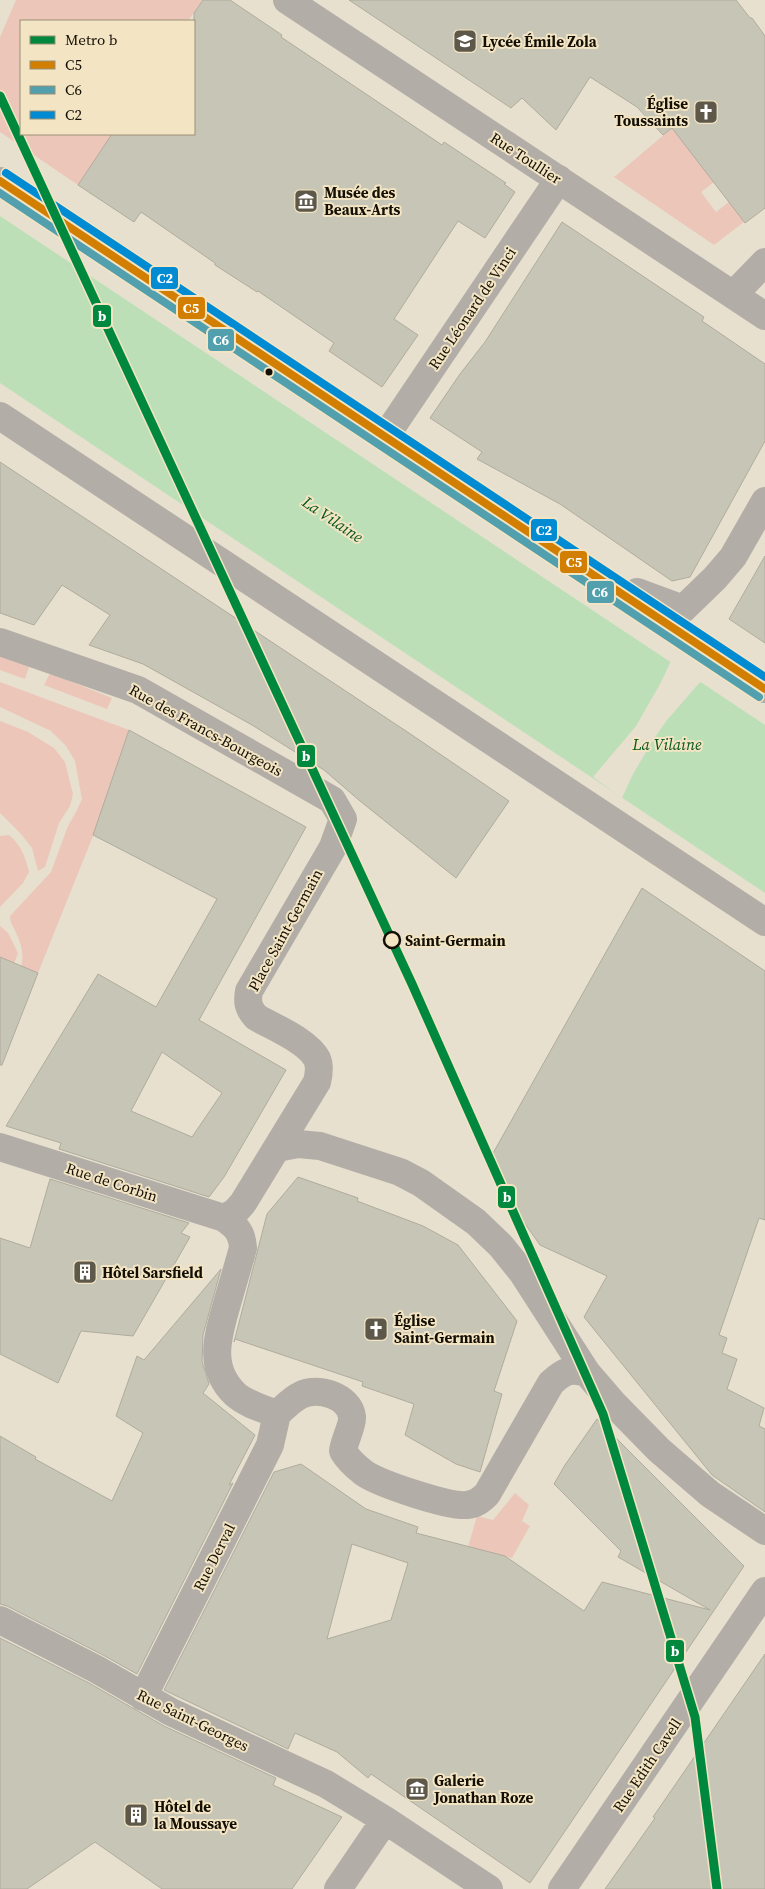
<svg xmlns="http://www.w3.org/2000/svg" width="765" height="1889" viewBox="0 0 765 1889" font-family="'Source Serif 4',serif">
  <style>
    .green { fill: #ebc6b9 }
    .water { fill: #bcdfb8 }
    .pier { fill: #e8e0ce }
    .building { fill: #c7c5b6; stroke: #afac9e; fill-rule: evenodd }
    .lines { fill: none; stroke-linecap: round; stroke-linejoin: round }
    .minor { stroke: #b2ada7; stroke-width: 28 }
    .bus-1-casing { stroke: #f3e5c3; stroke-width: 11 }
    .bus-2-casing { stroke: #f3e5c3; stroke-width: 11 }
    .bus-3-casing { stroke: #f3e5c3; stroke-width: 11 }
    .bus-1 { stroke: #d27e01; stroke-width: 8 }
    .bus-2 { stroke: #529fae; stroke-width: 8 }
    .bus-3 { stroke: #008bd2; stroke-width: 8 }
    .metro-1-casing { stroke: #f3e5c3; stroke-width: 12 }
    .metro-1 { stroke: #00893e; stroke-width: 9 }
    .bus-dot { fill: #140f04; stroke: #f3e5c3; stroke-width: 2 }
    .stop-dot { fill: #f3e5c3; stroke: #140f04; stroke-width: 2.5 }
    .labels { text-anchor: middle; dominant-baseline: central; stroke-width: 4; stroke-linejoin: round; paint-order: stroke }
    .poi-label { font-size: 15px; font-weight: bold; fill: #140f04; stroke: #f3e5c3; text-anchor: start }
    .street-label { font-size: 15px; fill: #140f04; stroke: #f3e5c3 }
    .stop-label { font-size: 15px; font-weight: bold; fill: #140f04; stroke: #f3e5c3; text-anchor: start }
    .water-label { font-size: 16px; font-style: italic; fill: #06571e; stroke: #f3e5c3 }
    .line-badge { stroke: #f3e5c3; stroke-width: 2 }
    .badge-label { font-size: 14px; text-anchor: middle; font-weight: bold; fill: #fff }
  </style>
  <rect width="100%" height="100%" fill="#e8e0ce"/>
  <path class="green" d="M16,0H203L188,21H21V134H112L78,185L0,132V37Z
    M672,128L693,152L692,153L713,177L710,178L714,182L701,192L716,212L729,202L745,217L742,220L744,222L714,245L614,177Z
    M0,655L29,667L25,679L0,670Z
    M50,673L112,698L107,709L44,685Z
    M0,682L129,730L93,836L38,973L21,967C24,955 22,946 17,935C14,927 10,924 10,916L51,872L68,826L76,812L82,799L75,761L66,746L51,731L0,707Z
    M0,721L28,732L54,748L65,762L73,794L70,806L59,823L45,867L38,871L32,848L21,834L0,813Z
    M9,835C21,845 25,856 29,872L23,883L0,907V836Z
    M0,926L8,933L18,953L14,964L0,959Z
    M515,1493L529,1505L522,1521L530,1526L512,1558L468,1547L477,1516L493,1520Z"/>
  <path class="water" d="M0,216L765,725V893L0,383Z"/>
  <path class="pier" d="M671,661L701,681L667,720L653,740L632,776L622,798L593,777L636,726L660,684Z"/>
  <path class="building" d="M203,0H230L282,35L281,37L442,145L444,142L506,183L504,184L515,192L485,238L458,221L394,319L418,335L382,387L329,351L334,343L258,291L257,292L215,265V263L141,212L134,222L78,185L112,134H194V13Z
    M349,0H736L750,18H752L765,36V208L745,223L672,128L663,135L637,107L590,77L556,130L522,98L511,108Z
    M562,222L704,317L702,321L765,364V441L690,577L672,581L560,504L477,459L482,452L430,418L460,374L485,342Z
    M0,462L409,733L509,801L456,878L360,801L324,770L252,725L143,664L89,645L110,615L62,585L34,625L0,613Z
    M765,556V643L729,619Z
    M129,730L306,827L199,1020L286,1070L224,1177L209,1197L59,1149L61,1143L6,1126L98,974L156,1007L217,899L93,835ZM162,1052L222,1093L192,1137L131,1111Z
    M642,888L765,971V1220L759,1218L719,1335L727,1338L722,1353L737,1359L727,1389L764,1408L759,1426L765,1429V1512L712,1475L584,1317L607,1276L540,1245L492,1177V1155Z
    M0,957L38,973L2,1065H0Z
    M298,1177L358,1198L357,1201L423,1226L458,1245L517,1321L494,1391L502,1394L480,1472L456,1464L405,1435L414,1404L362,1386L363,1382L235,1339L234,1342L267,1214Z
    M50,1179L189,1223L181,1233L190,1237L133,1336L81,1331L58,1383L0,1354V1238L30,1248Z
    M221,1269L203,1335L202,1361L209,1384L203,1393L255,1435L229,1485L233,1483L137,1674L103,1655L7,1606L0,1604V1436L36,1457L35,1459L112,1501L143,1433L116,1416L137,1356L144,1360Z
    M597,1419L744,1566L530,1883L371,1774L368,1778L337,1752L295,1733L288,1749L164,1690L274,1472L301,1464L366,1509L418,1527L416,1533L505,1556L584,1611L602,1582L710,1610L618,1557L621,1551L554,1484L565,1465ZM352,1544L408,1563L391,1620L327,1639Z
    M0,1638L89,1683L164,1726L276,1778L273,1785L342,1817L292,1889H162L95,1842L27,1889H0Z
    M765,1654V1889H605L655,1818L653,1817Z"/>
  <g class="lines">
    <path class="minor" d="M287,0L765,316
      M0,181L765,689
      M733,295L765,262
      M0,416L765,922
      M385,437L559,179
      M637,592L683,609L715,578L733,557L765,501
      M0,642L138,690L332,800L343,819L333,847L249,991C247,1002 248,1008 256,1017C273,1027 308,1041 317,1059C320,1066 319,1074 317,1082L243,1203L235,1212L224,1218
      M0,1147L224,1218C237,1227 242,1233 243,1248C238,1266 233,1283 228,1300C219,1333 206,1366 235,1394C246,1404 263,1409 277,1414C284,1408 292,1399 301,1395C317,1386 350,1396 352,1417C353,1425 344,1441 343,1451C348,1460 355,1466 364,1473C380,1484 449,1507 467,1505C476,1504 481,1500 487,1494L551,1383C564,1371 570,1368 587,1373
      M277,1148L298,1144L320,1146L400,1172L421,1183L476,1222L501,1246L522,1272L587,1373L612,1402L659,1450L710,1494L765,1531
      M0,1620L96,1669L171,1712L326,1784L385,1820L489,1889
      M143,1697L270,1445L277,1414
      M338,1889L385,1820
      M562,1889L765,1591"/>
    <g class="bus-1-casing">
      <path id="bus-1" d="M0,181L765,689"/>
    </g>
    <g class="bus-2-casing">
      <path id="bus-2" d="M0,193L759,697"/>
    </g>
    <g class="bus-3-casing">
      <path id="bus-3" d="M6,173L765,677"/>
    </g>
    <use href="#bus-1" class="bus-1"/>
    <use href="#bus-2" class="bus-2"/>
    <use href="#bus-3" class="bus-3"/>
    <g class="metro-1-casing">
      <path id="metro-1" d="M0,96L412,984L603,1414L695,1717L717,1889"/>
    </g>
    <use href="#metro-1" class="metro-1"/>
  </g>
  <defs>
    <g id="school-square" transform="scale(1.25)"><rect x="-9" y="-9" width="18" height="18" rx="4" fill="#5e584b" stroke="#f3e5c3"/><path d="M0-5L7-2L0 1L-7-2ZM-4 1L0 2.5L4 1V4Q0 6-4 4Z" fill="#fff"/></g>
    <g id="church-square" transform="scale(1.25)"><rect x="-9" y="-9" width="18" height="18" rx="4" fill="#5e584b" stroke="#f3e5c3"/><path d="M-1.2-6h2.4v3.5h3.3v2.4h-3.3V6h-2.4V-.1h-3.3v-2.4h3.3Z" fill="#fff"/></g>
    <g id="museum-square" transform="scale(1.25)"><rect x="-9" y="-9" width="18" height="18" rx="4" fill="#5e584b" stroke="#f3e5c3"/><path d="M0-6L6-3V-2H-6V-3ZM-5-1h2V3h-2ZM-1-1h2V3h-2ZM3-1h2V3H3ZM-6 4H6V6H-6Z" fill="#fff"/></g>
    <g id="building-square" transform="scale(1.25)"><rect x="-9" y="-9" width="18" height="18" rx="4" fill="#5e584b" stroke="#f3e5c3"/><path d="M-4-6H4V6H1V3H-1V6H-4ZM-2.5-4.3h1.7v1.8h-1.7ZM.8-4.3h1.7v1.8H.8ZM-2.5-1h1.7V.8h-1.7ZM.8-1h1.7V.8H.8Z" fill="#fff"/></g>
  </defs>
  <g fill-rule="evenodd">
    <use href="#school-square" x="465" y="41"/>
    <use href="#church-square" x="706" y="112"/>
    <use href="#museum-square" x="306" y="201"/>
    <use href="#building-square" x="85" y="1272"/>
    <use href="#church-square" x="376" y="1329"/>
    <use href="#museum-square" x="417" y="1789"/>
    <use href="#building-square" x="136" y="1815"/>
  </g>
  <circle class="bus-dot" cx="269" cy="372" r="4.5"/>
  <circle class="stop-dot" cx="392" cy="940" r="8"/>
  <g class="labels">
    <g class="poi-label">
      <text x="482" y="41">Lycée Émile Zola</text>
      <text x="688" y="103" text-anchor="end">Église<tspan x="688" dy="17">Toussaints</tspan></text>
      <text x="324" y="192">Musée des<tspan x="324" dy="17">Beaux-Arts</tspan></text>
      <text x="102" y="1272">Hôtel Sarsfield</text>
      <text x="394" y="1320">Église<tspan x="394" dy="17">Saint-Germain</tspan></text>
      <text x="434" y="1780">Galerie<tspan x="434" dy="17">Jonathan Roze</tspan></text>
      <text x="154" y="1806">Hôtel de<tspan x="154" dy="17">la Moussaye</tspan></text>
    </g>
    <g class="street-label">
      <text transform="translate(526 158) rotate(33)">Rue Toullier</text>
      <text transform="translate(472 308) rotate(-56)">Rue Léonard de Vinci</text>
      <text transform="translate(206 730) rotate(29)">Rue des Francs-Bourgeois</text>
      <text transform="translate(285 930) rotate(-61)">Place Saint-Germain</text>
      <text transform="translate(112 1182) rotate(18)">Rue de Corbin</text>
      <text transform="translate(214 1557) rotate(-63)">Rue Derval</text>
      <text transform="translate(193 1720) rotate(26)">Rue Saint-Georges</text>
      <text transform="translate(647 1765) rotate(-56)">Rue Edith Cavell</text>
    </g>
    <g class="stop-label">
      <text x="405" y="940">Saint-Germain</text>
    </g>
    <g class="water-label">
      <text transform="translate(333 519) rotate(34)">La Vilaine</text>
      <text x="667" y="744">La Vilaine</text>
    </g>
  </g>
  <g class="line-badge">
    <rect x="150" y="266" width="29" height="24" rx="5" fill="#008bd2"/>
    <rect x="177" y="296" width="29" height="24" rx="5" fill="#d27e01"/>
    <rect x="92" y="304" width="20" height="24" rx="5" fill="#00893e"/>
    <rect x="207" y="328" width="28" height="24" rx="5" fill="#529fae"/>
    <rect x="530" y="518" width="28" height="24" rx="5" fill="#008bd2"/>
    <rect x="559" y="550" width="29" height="24" rx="5" fill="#d27e01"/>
    <rect x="586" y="580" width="29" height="24" rx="5" fill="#529fae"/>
    <rect x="296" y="744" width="20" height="24" rx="5" fill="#00893e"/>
    <rect x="497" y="1185" width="19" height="24" rx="5" fill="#00893e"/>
    <rect x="665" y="1639" width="20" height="24" rx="5" fill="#00893e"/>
  </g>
  <g class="badge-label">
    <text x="165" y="283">C2</text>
    <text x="191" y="313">C5</text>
    <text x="102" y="321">b</text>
    <text x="221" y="345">C6</text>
    <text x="544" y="535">C2</text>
    <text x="574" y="567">C5</text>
    <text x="600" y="597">C6</text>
    <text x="306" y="761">b</text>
    <text x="507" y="1202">b</text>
    <text x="675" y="1656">b</text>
  </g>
  <rect x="20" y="20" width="175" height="115" fill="#f3e5c3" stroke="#9a8f77"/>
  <rect x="30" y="36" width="25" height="8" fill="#00893e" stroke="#9a8f77"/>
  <text x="65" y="45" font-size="15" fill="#140f04">Metro b</text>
  <rect x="30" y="61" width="25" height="8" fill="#d27e01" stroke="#9a8f77"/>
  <text x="65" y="70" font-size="15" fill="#140f04">C5</text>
  <rect x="30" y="86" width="25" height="8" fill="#529fae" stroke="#9a8f77"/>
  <text x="65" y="95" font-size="15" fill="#140f04">C6</text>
  <rect x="30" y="111" width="25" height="8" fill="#008bd2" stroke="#9a8f77"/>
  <text x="65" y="120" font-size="15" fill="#140f04">C2</text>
</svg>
